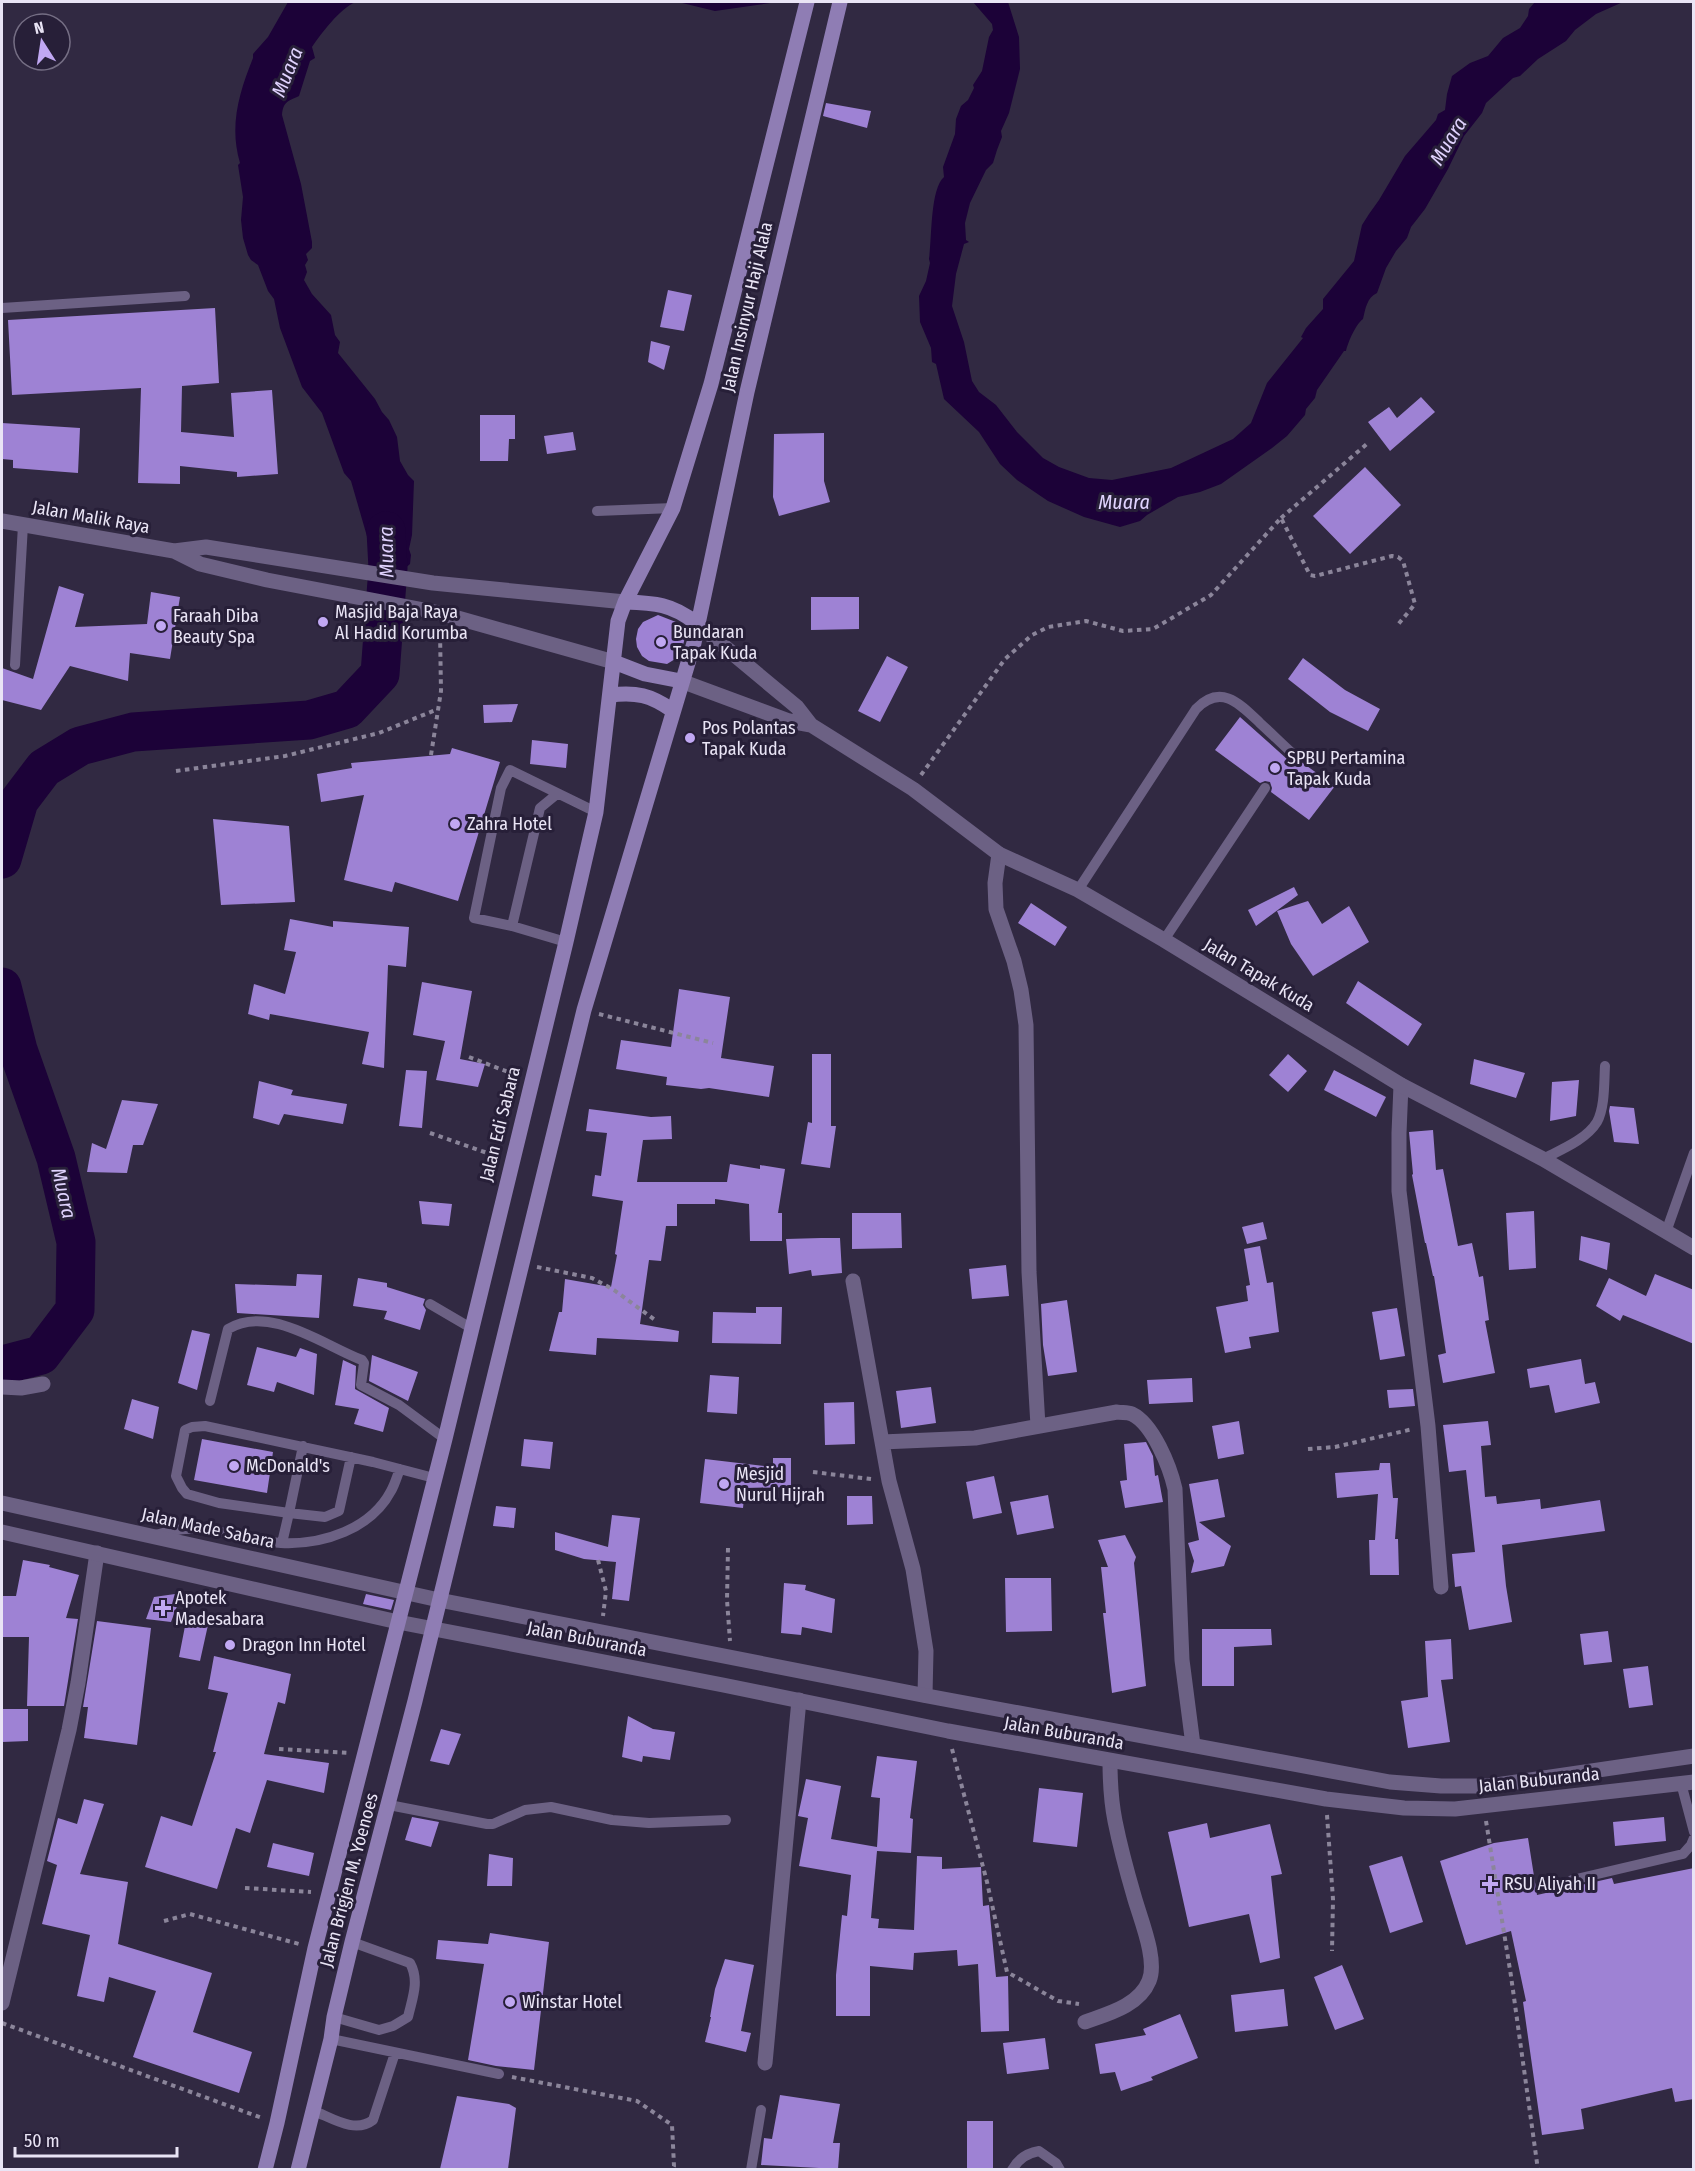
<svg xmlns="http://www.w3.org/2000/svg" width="1695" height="2171" viewBox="0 0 1695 2171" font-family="'Fira Sans Condensed',sans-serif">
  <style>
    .water { fill: #1c0238 }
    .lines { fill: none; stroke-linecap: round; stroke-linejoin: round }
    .river { stroke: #1c0238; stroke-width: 39 }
    .building { fill: #9e82d4 }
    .path { stroke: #8b859a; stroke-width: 4; stroke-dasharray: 4.5 4.5; stroke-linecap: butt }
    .service { stroke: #6c6184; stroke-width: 10 }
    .minor { stroke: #6c6184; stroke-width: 15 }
    .tertiary { stroke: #6c6184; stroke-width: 15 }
    .secondary { stroke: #8f7db4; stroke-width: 15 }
    .poi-dot { fill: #c1a8f3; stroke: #271f38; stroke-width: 2 }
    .labels { text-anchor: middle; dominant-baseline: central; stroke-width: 6; stroke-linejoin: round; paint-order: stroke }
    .street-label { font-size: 18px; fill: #e9e4f5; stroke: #271f38 }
    .poi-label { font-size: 18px; fill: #e9e4f5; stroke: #271f38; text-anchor: start }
    .water-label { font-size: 20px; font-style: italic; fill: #e0d3fe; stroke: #271f38 }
  </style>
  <rect width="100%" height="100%" fill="#312942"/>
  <path class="water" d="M288,2H356C340,8 321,34 312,47L315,58L310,61L299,96C288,101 283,102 282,115L301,184L312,242V248L306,254L308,260L305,265L307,272L304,280L312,294L331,315L335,335L340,342L338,353L375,399L382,412L389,420L397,437L400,461L408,475L414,481L412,535L409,549L411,555L410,564L402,571L375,564L351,481L344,473L322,413L302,387L280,328L274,299L268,291L258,265L251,260L248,255L243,238L241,220L243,197L238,165L240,163C229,126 239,93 253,58V54L268,37Z
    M678,2H777L715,11Z
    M973,2H1008L1019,37L1020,69L1009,113L1001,131L1002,137L997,150L993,163L986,170L970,203L965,223L966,240L969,242L964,244L956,274L952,306L964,342L972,381L979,392L996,405L1017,432L1043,458L1059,467L1089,478L1112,480L1171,468L1233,439L1251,423L1267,383L1303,338L1301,337L1306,328L1323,309V299L1354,261L1362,225L1369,214L1379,200L1405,156L1436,120L1438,114L1445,110L1447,94L1452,76L1470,63L1488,56L1503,38L1520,28L1528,16L1529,9L1535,2H1623L1596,14L1575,30L1566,41L1538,59L1520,76L1513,78L1486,103L1482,113L1464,136L1448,169L1425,209L1411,227L1407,238L1396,251L1386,268L1377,293C1367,297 1365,310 1363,319C1356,324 1348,342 1346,351H1344L1317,390L1315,398L1306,409L1305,415L1287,436L1272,448L1221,484L1200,492L1178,497L1147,515L1140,521L1120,527L1084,517L1048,501L1017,480L1000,464L979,432L944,399L936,364L932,362L931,348L920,322L919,296L926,281L930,263L929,259C932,239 930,189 944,177L943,167L955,134L956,119L961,106L968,100L974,88L973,85L982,71L989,37L993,30L992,24Z"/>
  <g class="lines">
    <path class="river" d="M2,859L19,801L44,768L80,746L133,732L309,720L347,709L380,674L388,568L386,531
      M2,987L18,1050L56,1158L76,1242L75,1310L41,1355L2,1365"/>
  </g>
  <path class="building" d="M826,103L871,111L867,128L823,116Z
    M668,290L692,295L684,331L660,327Z
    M215,308L219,383L182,386L181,432L234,437L231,393L272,390L278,474L237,477V472L180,466V484L138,483L141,388L12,395L8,320Z
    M651,341L670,346L664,370L648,362Z
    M1421,397L1435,412L1390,451L1368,422L1389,407L1397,418Z
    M480,415H515V439H509L508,461H480Z
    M2,423L80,428L78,473L13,468V460L2,459Z
    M573,432L576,450L547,454L544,436Z
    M824,433V481L830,502L779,516L773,497L774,434Z
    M1365,467L1401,505L1350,554L1313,516Z
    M59,586L84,594L75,627L147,624L151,592L180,597L170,659L130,653L128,681L70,666L41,710L2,700V668L33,679Z
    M811,597H859V629L811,630Z
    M658,615L681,624L686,634L680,656L667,664L649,661L642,656L637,647L636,639L638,629L643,622Z
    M887,656L908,667L880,722L858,711Z
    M1303,658L1345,690L1380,709L1368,731L1330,712L1288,679Z
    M518,704L512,722L484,723L483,705Z
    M1240,717L1287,759L1291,760L1297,759L1335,786L1309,820L1271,792L1272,788L1270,782L1265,781L1260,783L1215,750Z
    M532,740L568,744L566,768L530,764Z
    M452,748L500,762L458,901L395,882L392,892L344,880L364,795L321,802L317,774L352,768L351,763L450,754Z
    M213,819L289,826L295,902L221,905Z
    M1294,887L1298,895L1256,926L1248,910Z
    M1308,901L1322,924L1349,906L1369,942L1313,976L1291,944L1277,911Z
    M1031,903L1067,927L1055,946L1018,923Z
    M290,919L333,927V921L409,927L406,967L388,965L384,1068L362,1064L369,1032L270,1014L269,1020L248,1014L254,984L285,994L296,952L284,950Z
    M1358,981L1422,1024L1408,1046L1346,1003Z
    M422,982L472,991L460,1059L485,1064L478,1087L436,1080L445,1041L413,1035Z
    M679,989L730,997L721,1058L774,1066L769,1097L709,1088L701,1089L666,1085L667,1077L616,1069L621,1040L671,1047Z
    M812,1054H831V1126H836L830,1168L801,1164L808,1122L812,1123Z
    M1288,1054L1307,1071L1288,1092L1269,1075Z
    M1474,1059L1525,1073L1516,1098L1470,1084Z
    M406,1070L427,1071L422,1128L399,1126Z
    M1334,1070L1386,1097L1376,1117L1324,1090Z
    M1579,1080L1576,1116L1550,1121L1552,1082Z
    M259,1081L293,1090L291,1095L347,1104L343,1124L284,1114L279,1125L253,1118Z
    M122,1100L158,1104L143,1145H133L127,1173L87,1172L92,1143L106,1149Z
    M1610,1106L1634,1108L1639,1144L1614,1142L1609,1111Z
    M589,1109L651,1117L671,1116L672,1139L643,1140L637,1182H727L730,1164L760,1169V1165L785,1169L778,1213H782V1241H750L749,1204L715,1199V1204H677V1226H666L661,1261L649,1260L640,1324L679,1331L678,1342L597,1338L596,1355L549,1351L559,1312H562L565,1279L611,1287L617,1255L615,1254L623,1201L592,1196L595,1175L601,1176L607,1133L586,1131Z
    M1433,1130L1436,1170L1443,1169L1458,1246L1472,1243L1479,1277L1483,1276L1489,1320L1485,1321L1495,1373L1443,1383L1438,1355L1446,1353L1434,1276H1433L1426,1243H1425L1412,1175L1413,1174L1409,1132Z
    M419,1201L452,1204L449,1226L422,1224Z
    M1534,1211L1536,1268L1509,1270L1506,1213Z
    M852,1213H901L902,1248L852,1249Z
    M1263,1222L1267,1239L1247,1244L1242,1227Z
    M1581,1236L1610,1243L1607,1270L1579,1260Z
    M821,1238H840L842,1273L812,1276L811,1270L789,1274L786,1239Z
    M1260,1246L1267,1283L1273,1282L1279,1332L1249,1337L1251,1348L1225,1353L1216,1307L1248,1301L1246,1286L1250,1285L1244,1249Z
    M1006,1265L1009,1296L972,1299L969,1269Z
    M297,1274L322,1275L319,1318L237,1313L235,1284L296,1286Z
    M1655,1274L1694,1290V1344L1623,1315L1620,1321L1596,1306L1609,1278L1646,1296Z
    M358,1278L387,1283V1287L425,1299L423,1305L426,1310L420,1330L384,1319L387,1311L353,1306Z
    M1067,1300L1077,1372L1048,1376L1043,1345L1041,1304Z
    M756,1307H782L781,1344L712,1343L713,1312L756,1313Z
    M1397,1308L1405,1356L1380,1360L1372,1312Z
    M192,1330L210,1334L197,1390L178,1383Z
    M257,1347L296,1357L300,1348L317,1354L314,1395L277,1382L274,1392L247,1385Z
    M372,1355L418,1372L408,1401L369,1381Z
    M1581,1359L1585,1384L1595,1382L1600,1403L1555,1413L1549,1385L1530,1388L1527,1369Z
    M343,1360L356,1366L355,1389L389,1408L383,1432L354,1424L359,1409L335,1405Z
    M710,1375L739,1377L737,1414L707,1412Z
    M1192,1378L1193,1402L1149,1404L1147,1380Z
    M931,1387L936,1423L901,1428L896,1391Z
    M1413,1389L1415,1406L1389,1408L1387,1390Z
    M132,1399L159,1407L153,1439L124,1429Z
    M854,1402L855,1444L825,1445L824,1403Z
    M1239,1421L1244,1454L1218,1459L1212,1426Z
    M1488,1421L1491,1445L1481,1446L1485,1497L1496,1496L1497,1504L1540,1499L1541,1509L1600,1500L1605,1531L1502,1545L1506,1586L1512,1622L1469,1630L1461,1586L1455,1587L1452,1554L1475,1552L1466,1470L1449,1472L1443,1425Z
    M202,1439L273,1452L267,1493L194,1480Z
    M524,1439L553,1442L550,1469L521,1466Z
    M1146,1442L1153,1456L1155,1476L1158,1475L1163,1502L1125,1508L1120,1481L1127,1480L1124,1444Z
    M773,1458H791V1487L745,1488L743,1508L700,1503L705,1459L773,1467Z
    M1380,1463H1390L1393,1498H1398L1395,1539H1398L1399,1575H1370L1369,1540H1375L1378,1494L1337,1498L1335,1473L1379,1470Z
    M994,1476L1002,1513L973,1519L966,1482Z
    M1218,1479L1225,1517L1199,1522L1231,1546L1224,1566L1191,1573L1194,1561L1188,1543L1199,1540L1189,1484Z
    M1048,1495L1054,1528L1017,1535L1010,1502Z
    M847,1496H872L873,1524L847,1525Z
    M496,1506L516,1508L514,1528L493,1526Z
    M612,1515L640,1518L629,1601L612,1599L616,1562L584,1559L555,1550V1532L608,1547Z
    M1125,1535L1136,1557L1134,1563L1146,1686L1112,1693L1103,1613H1106L1101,1567H1108L1098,1540Z
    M23,1560L50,1565L49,1567L79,1575L66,1618L78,1619L64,1706H27L29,1637H2V1596H16Z
    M1005,1578H1051L1052,1631L1006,1632Z
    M784,1583L806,1585L805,1590L835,1599L832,1633L802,1627L801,1635L781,1633Z
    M182,1593L171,1622L146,1619L154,1597Z
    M366,1594L394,1600L391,1610L363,1604Z
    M97,1621L151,1628L137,1745L84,1738L88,1707H83Z
    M186,1621L208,1625L200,1661L179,1657Z
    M1202,1629H1271L1272,1645L1234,1647V1686H1202Z
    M1608,1631L1612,1662L1584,1665L1580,1634Z
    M1451,1639L1453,1679L1441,1680L1450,1742L1408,1748L1401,1701L1428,1697L1425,1641Z
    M214,1656L291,1674L285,1704L278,1702L264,1754L329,1763L324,1793L267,1780L250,1833L236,1828L217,1889L145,1867L161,1816L192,1826L216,1752H213L228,1693L208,1689Z
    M1648,1666L1653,1705L1629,1708L1623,1669Z
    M2,1709H28V1741L2,1742Z
    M628,1716L653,1729L675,1732L670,1760L643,1756L642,1762L622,1757Z
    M441,1729L461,1734L449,1765L430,1761Z
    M877,1756L917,1761L910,1818L913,1819L911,1853L877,1851L871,1918L879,1919L878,1928L914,1930L917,1856L942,1857V1869L981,1867L983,1906L989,1905L996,1977L1008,1976L1009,2031L981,2032L978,1964L958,1966L957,1950L914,1953L913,1970L870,1966V2016H836V1975L842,1915L847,1916L851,1875L799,1866L808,1818L798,1816L806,1779L841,1786L831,1839L877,1847L880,1798L871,1797Z
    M1039,1788L1083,1793L1077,1847L1033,1842Z
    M84,1799L104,1804L80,1874L128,1882L118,1944L212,1973L193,2032L252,2052L239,2093L133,2057L156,1991L109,1977L104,2002L77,1996L90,1935L42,1924L57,1865L47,1861L58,1818L77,1824Z
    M412,1817L439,1822L431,1847L405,1840Z
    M1664,1817L1666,1841L1615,1846L1613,1822Z
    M1207,1823L1210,1838L1270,1824L1282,1874L1271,1876L1280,1958L1260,1963L1249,1914L1189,1927L1168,1832Z
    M1528,1838L1537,1895L1612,1878L1614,1884L1694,1868V2099L1675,2102L1672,2088L1581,2109L1584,2129L1542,2135L1523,2002L1526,2001L1511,1931L1466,1945L1440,1861L1494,1843Z
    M273,1843L314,1853L309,1876L267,1867Z
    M489,1854L513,1858L512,1886H487Z
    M1402,1856L1423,1922L1390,1933L1369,1866Z
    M490,1933L549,1942L534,2070L496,2066L468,2060L484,1964L436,1959L438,1940L488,1944Z
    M725,1959L754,1965L741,2031L751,2033L746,2052L705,2042L711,2017H710L715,1989Z
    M1342,1965L1364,2019L1335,2030L1314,1977Z
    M1284,1989L1288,2026L1235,2032L1231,1995Z
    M1180,2014L1198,2058L1151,2077L1153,2080L1121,2091L1115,2072L1100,2074L1095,2044L1146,2035L1143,2029Z
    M1045,2038L1049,2069L1007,2074L1003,2043Z
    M780,2095L840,2104L833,2143H840L838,2169L761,2165L764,2138L772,2139Z
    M457,2096L509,2104L516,2108L508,2169H440Z
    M967,2121H993V2168H967Z"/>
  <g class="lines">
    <path class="path" d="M1281,518L1368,443
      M431,755L441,691L440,631
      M176,771L285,756L379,733L438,709
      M921,775L1005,659L1032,635L1048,627L1086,621L1123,631L1153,629L1211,595L1281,518L1310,575L1315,576L1392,556L1398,557L1403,561L1415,604L1396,627
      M599,1014L713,1043
      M469,1057L516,1075
      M430,1133L496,1156
      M537,1267L592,1278L614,1290L655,1320
      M1308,1449L1335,1447L1413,1429
      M813,1472L871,1479
      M728,1548L727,1600L730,1641
      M598,1560L606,1591L603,1616
      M279,1749L349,1753
      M952,1749L987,1882L1007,1972L1058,2001L1079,2004
      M1327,1815L1333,1899L1332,1951
      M1486,1821L1511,1976L1538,2170
      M245,1888L311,1892
      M164,1921L190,1914L299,1944
      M2,2023L262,2118
      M512,2077L637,2101L672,2125L674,2166L672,2170"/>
    <path class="service" d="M2,308L185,296
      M597,511L673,508
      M15,665L23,525
      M1078,890L1196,709C1221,683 1240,704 1260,723C1271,733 1281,743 1292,753
      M512,926L540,808L557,794
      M1164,940L1265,788
      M566,942L512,926L474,918L501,788L510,770L596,812
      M1543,1159C1560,1150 1586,1140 1597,1122C1605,1107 1604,1083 1605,1066
      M1666,1232L1694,1153
      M430,1304L471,1328
      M210,1401L228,1329C269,1304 323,1345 362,1360L364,1363L361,1385L399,1405L445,1439
      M303,1446L289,1513L325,1517L339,1511L351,1457
      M155,1535C165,1533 176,1529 186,1529C217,1527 251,1541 281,1543C323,1545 371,1529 391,1491C395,1484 397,1476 400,1469
      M282,1543L289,1513L219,1503L187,1494L182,1488L176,1476L185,1430L192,1427L205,1426L373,1462L434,1478
      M1681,1783L1694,1832
      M389,1805L487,1824H493L525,1810L551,1807L612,1820L649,1823L726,1820
      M1572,1880L1683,1854L1691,1845L1694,1838
      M334,2017L379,2030L393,2026L408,2017C412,1999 420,1981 410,1963L352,1942
      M331,2039L499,2074
      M314,2111C332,2118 355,2134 373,2120L395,2053
      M751,2170L761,2110
      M1012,2170C1018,2159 1027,2153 1039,2151L1056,2163L1060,2170"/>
    <path class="minor" d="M999,854L995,883L996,909L1014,961L1021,990L1026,1025L1029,1272L1038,1426
      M1401,1085L1399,1133V1191L1428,1426L1441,1587
      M853,1281L889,1481L913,1569L926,1651L925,1695
      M2,1387L21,1388L43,1384
      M882,1442L975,1438L1117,1412C1122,1413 1127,1412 1132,1414C1153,1424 1170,1467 1175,1489L1182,1660L1193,1745
      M2,2003L69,1730L78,1683L97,1553
      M1085,2022C1107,2014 1139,2006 1149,1981C1158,1960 1140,1918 1134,1896C1127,1872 1120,1846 1115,1821C1111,1801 1110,1781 1110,1761
      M765,2063L799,1700"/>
    <path class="tertiary" d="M2,521L174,551L206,547L433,583L625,602
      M174,551L200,564L267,580L440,613L614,662
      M696,623L797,707L811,725
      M681,681L789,721L811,725L913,789L999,854L1078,890L1164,940L1401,1085L1543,1159L1694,1248
      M2,1503L439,1600L922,1695L1390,1782L1441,1786H1489L1694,1756
      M2,1532L398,1622L723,1685L948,1731L1326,1799L1404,1808L1455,1809L1694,1782"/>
    <path class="secondary" d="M625,602C655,603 672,604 696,623
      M614,662L645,674L681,681
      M610,695C637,692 650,695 672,710
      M265,2170L277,2123L315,1948L445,1439L566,942L596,812L618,621L625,602L673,508L711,384L807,2
      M298,2170L331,2039L334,2017L352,1942L415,1701L584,1010L694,643L747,392L840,2"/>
  </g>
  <g class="poi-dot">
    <circle cx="323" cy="622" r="6"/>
    <circle cx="161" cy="626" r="6"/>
    <circle cx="661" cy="642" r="6"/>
    <circle cx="690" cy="738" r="6"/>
    <circle cx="1275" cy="768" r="6"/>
    <circle cx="455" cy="824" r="6"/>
    <circle cx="234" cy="1466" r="6"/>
    <circle cx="724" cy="1484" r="6"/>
    <path d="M160 1599h6v6h6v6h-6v6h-6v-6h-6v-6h6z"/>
    <circle cx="230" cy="1645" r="6"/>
    <path d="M1487 1875h6v6h6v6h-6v6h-6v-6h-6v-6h6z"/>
    <circle cx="510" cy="2002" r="6"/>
  </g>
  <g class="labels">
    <g class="street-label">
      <text transform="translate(747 307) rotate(-77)">Jalan Insinyur Haji Alala</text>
      <text transform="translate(91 517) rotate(10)">Jalan Malik Raya</text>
      <text transform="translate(1259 975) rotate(31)">Jalan Tapak Kuda</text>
      <text transform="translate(500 1124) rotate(-76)">Jalan Edi Sabara</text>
      <text transform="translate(208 1528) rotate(12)">Jalan Made Sabara</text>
      <text transform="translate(587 1639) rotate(11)">Jalan Buburanda</text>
      <text transform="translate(1064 1733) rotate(10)">Jalan Buburanda</text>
      <text transform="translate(1539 1780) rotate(-6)">Jalan Buburanda</text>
      <text transform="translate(349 1880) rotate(-75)">Jalan Brigjen M. Yoenoes</text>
    </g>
    <g class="poi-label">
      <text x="335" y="612">Masjid Baja Raya<tspan x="335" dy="21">Al Hadid Korumba</tspan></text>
      <text x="173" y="616">Faraah Diba<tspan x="173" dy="21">Beauty Spa</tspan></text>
      <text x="673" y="632">Bundaran<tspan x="673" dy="21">Tapak Kuda</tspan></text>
      <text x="702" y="728">Pos Polantas<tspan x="702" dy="21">Tapak Kuda</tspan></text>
      <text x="1287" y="758">SPBU Pertamina<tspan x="1287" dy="21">Tapak Kuda</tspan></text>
      <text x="467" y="824">Zahra Hotel</text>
      <text x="246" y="1466">McDonald's</text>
      <text x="736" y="1474">Mesjid<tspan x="736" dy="21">Nurul Hijrah</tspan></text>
      <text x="175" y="1598">Apotek<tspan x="175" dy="21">Madesabara</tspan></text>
      <text x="242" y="1645">Dragon Inn Hotel</text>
      <text x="1504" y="1884">RSU Aliyah II</text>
      <text x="522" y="2002">Winstar Hotel</text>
    </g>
    <g class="water-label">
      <text transform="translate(287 72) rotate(-68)">Muara</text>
      <text transform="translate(1448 141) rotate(-59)">Muara</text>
      <text x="1124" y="502">Muara</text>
      <text transform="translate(386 552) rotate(-91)">Muara</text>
      <text transform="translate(64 1193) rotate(77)">Muara</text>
    </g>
  </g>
  <rect width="1695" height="2171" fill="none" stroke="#e9e4f5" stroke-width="6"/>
  <g transform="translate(42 42) rotate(348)"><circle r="28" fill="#271f38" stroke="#756e84" stroke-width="1.5"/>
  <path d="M0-4.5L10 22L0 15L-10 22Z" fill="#c1a8f3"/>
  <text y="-9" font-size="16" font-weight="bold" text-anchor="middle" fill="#e9e4f5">N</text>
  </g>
  <path d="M15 2147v9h162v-9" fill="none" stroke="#e9e4f5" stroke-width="3"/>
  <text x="24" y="2147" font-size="18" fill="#e9e4f5" stroke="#271f38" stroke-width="4.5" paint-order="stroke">50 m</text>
</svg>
